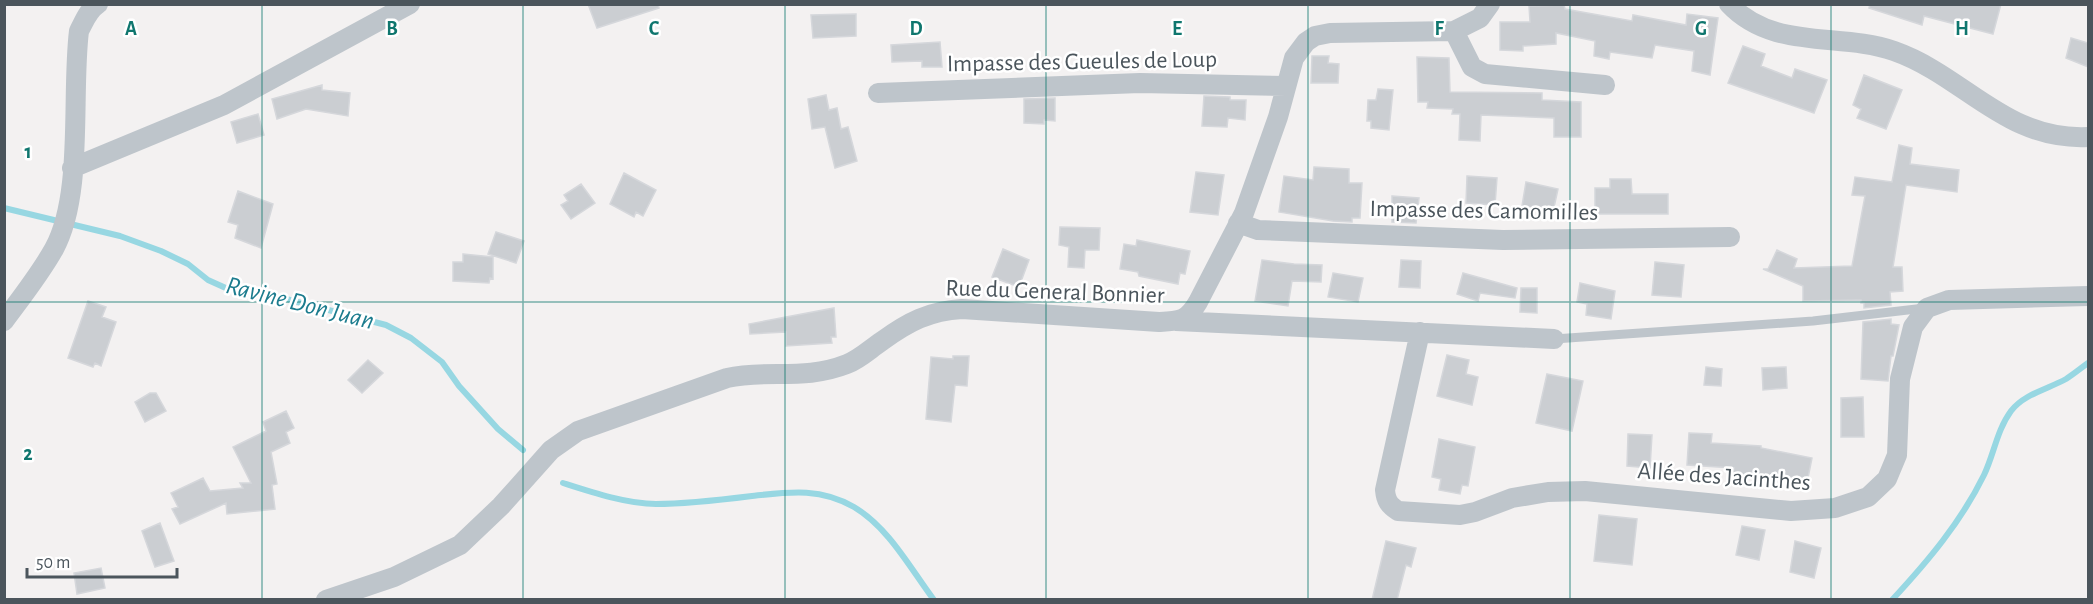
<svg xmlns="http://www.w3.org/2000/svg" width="2093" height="604" viewBox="0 0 2093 604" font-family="'Alegreya Sans',sans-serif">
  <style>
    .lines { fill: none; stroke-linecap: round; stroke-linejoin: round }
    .stream { stroke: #97d7e2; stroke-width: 6 }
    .building { fill: #cbced2; stroke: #d5d7db; stroke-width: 1.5 }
    .service { stroke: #bec5cb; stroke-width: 9 }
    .minor { stroke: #bec5cb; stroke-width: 20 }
    .grid { fill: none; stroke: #0f766e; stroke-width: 1.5; stroke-opacity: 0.55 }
    .labels { text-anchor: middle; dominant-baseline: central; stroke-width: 5; stroke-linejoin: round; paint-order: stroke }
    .street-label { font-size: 24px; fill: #4b555c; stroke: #fff }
    .water-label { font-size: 26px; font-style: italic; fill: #1c7c8e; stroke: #fff }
    .grid-label { font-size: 20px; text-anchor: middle; font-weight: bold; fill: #0f766e; stroke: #fff; stroke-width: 5; stroke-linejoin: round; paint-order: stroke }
  </style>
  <rect width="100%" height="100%" fill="#f3f1f1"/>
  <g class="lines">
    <path class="stream" d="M4,208L120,236L161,251L188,264L208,280L228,289L267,294L386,325L411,338L442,362L459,386L498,429L523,450
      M563,483C591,492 627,504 656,504C688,504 720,500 752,496C788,492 820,487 854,507C889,528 910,568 934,600
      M1892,600C1928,561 1961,522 1984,475C1994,454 1997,430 2011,411C2024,394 2048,389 2066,379C2074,374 2081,368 2088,363"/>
  </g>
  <path class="building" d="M588,4H658L659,8L597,28Z
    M1870,4H2001L1993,34L1924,16L1922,25L1869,8Z
    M1564,5L1565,9L1632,21L1633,15L1686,25L1687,14L1718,18L1710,75L1692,71L1694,51L1655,45L1652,58L1610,52L1609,59L1594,56L1595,41L1556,33V44L1523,46V51L1500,50V22H1530L1529,6Z
    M856,14V36L813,38L811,15Z
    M2071,38L2088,43V67L2066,58Z
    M940,42L942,67H922V61L892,62L891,45Z
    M1743,46L1765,54L1761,66L1792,78L1795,69L1827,80L1814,113L1728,83Z
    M1312,56H1329L1328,63L1339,64L1338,83H1311Z
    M1417,57L1449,58L1450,92L1542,93V100L1581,102V137H1554V118L1481,115L1480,141L1459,140L1460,114H1452L1453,109L1427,108L1428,102H1418Z
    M1864,75L1902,90L1886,129L1857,118L1861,109L1853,105Z
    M322,85V90L350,93L348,116L306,109L277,119L272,99Z
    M1378,89L1393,90L1389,130L1371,128V121H1367L1368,100H1376Z
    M826,95L829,110L837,108L841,129L848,127L857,161L835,168L825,127L812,129L808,99Z
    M1204,96L1230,97V100H1246L1245,120L1228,118L1227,127L1202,126Z
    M1055,98V121L1044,120V124L1024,123V99Z
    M258,114L264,135L237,143L231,122Z
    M1899,145L1912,148L1910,164L1959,170L1957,192L1906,185L1893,267H1902L1903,291L1890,292L1891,305L1864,308V303H1861V300L1803,301V286L1763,269H1768L1777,250L1797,259L1794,268L1852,266L1865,196L1852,195L1855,177L1892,182Z
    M1314,167L1349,169V183H1362L1360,218H1352V222L1333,221L1279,212L1284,176L1313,180Z
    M1196,172L1224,175L1218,215L1190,212Z
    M624,173L656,190L643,216L636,212L634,217L610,204Z
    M1467,176L1497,178L1495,205L1466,203Z
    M1610,179H1631L1632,194H1668V214H1595V188H1610Z
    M1526,182L1558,189L1553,212L1522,206Z
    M581,184L595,203L571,219L561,205L568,201L564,195Z
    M238,191L273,204L261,248L235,238L238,225L228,222Z
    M1392,196L1419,198L1416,223L1392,222Z
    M1060,227L1100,228L1099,250H1085L1084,268L1068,267L1069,247L1059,245Z
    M496,232L524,241L516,263L488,254Z
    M1137,240L1190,251L1185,274L1180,273L1178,284L1139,276L1138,272L1120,269L1124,244L1136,246Z
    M1003,249L1029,260L1019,287L992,277Z
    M463,254L493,257V279L490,278L489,283L453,281V262H463Z
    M1262,260L1294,264L1322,265L1321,282L1292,281L1288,306L1255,301Z
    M1401,260L1421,261L1420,288L1399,287Z
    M1655,262L1684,265L1681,297L1652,295Z
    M1333,273L1363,278L1358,302L1328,297Z
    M1463,273L1517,288L1515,298L1480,293L1478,301L1457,294Z
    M1580,283L1615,291L1611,319L1586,315L1587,304L1577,302Z
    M1521,288H1537V313L1520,312Z
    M88,301L106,307L102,317L116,322L101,366L95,363L93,367L68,358Z
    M834,308L836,337H831L832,343L786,346V332L750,334L749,324Z
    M1891,319V324L1899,325L1893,356H1891L1888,381L1861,379L1863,322Z
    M1447,355L1469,360L1466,374L1478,377L1472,405L1437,396Z
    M953,356H969L967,386L955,385L951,422L926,419L931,357L953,359Z
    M368,360L383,373L362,393L348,380Z
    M1706,367L1722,369L1721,386L1704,385Z
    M1786,367L1787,388L1763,390L1762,368Z
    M1547,374L1583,381L1572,431L1536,423Z
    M150,393H156L166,411L145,422L135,402Z
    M1863,397L1864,437H1841V398Z
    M286,411L294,428L286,432L290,443L271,452L277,484L272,485L275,509L227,514L226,503L180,524L172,509L178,507L171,493L203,478L210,491L243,488L240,483H251L233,447L266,431L263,422Z
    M1689,433L1712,434L1711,443L1761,446V448L1812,458L1807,483L1771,477L1733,474L1734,468L1687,465Z
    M1628,434L1652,435L1650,468L1627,466Z
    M1439,439L1475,447L1468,486L1462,485L1460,494L1439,490L1441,479L1432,477Z
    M1599,515L1637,519L1632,565L1594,561Z
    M160,523L174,561L155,567L142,531Z
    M1742,526L1765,530L1759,560L1736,555Z
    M1386,541L1416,548L1411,567L1406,565L1397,600H1372Z
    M1795,541L1821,548L1814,578L1790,572Z
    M101,568L105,588L77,594L74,573Z"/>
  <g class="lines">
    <path class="service" d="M1554,339L1813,321L1925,308"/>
    <path class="minor" d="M1729,4C1773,51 1840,32 1894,51C1965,76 2005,141 2088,137
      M1454,31L1472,67L1485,74L1605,85
      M878,93L1140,83L1286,86
      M72,168L224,105L410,4
      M1238,223L1258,230L1503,240L1730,237
      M4,321C21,298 40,274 54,249C84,194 71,95 79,31C84,22 88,10 98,4
      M1176,321L1554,339
      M1420,332L1385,490C1386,501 1389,505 1398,511L1460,515L1475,512L1512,498L1548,492L1585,491L1791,511L1835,508L1868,497L1887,479L1897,455L1900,379L1913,327L1927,308L1949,300L2088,296
      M326,600L394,577L460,545L501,506L551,450L578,431L727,378C769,369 804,381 847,364C860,359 870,349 882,341C908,322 929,311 962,309L1159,322C1180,321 1187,321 1198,302L1244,213L1278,117L1294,58L1306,42L1315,36L1330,33L1454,31L1480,18L1490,4"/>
  </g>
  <path class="grid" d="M262,4V600M523,4V600M785,4V600M1046,4V600M1308,4V600M1570,4V600M1831,4V600M4,302H2088"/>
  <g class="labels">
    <g class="street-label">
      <text transform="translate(1082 62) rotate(-1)">Impasse des Gueules de Loup</text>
      <text transform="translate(1484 211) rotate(1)">Impasse des Camomilles</text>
      <text transform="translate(1055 292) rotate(2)">Rue du General Bonnier</text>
      <text transform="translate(1724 477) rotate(4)">Allée des Jacinthes</text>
    </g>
    <g class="water-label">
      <text transform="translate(300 303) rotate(14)">Ravine Don Juan</text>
    </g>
  </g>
  <g class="grid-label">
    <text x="131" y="35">A</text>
    <text x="392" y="35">B</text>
    <text x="654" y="35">C</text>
    <text x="916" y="35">D</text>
    <text x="1177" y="35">E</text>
    <text x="1439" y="35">F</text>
    <text x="1701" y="35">G</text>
    <text x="1962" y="35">H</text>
    <text x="28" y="158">1</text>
    <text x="28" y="460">2</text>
  </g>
  <rect width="2093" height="604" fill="none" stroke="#4b555c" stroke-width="12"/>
  <path d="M27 568v9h150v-9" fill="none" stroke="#4b555c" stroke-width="3"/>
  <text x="36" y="568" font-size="18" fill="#4b555c" stroke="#ffffff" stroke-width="4.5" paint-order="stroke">50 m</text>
</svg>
